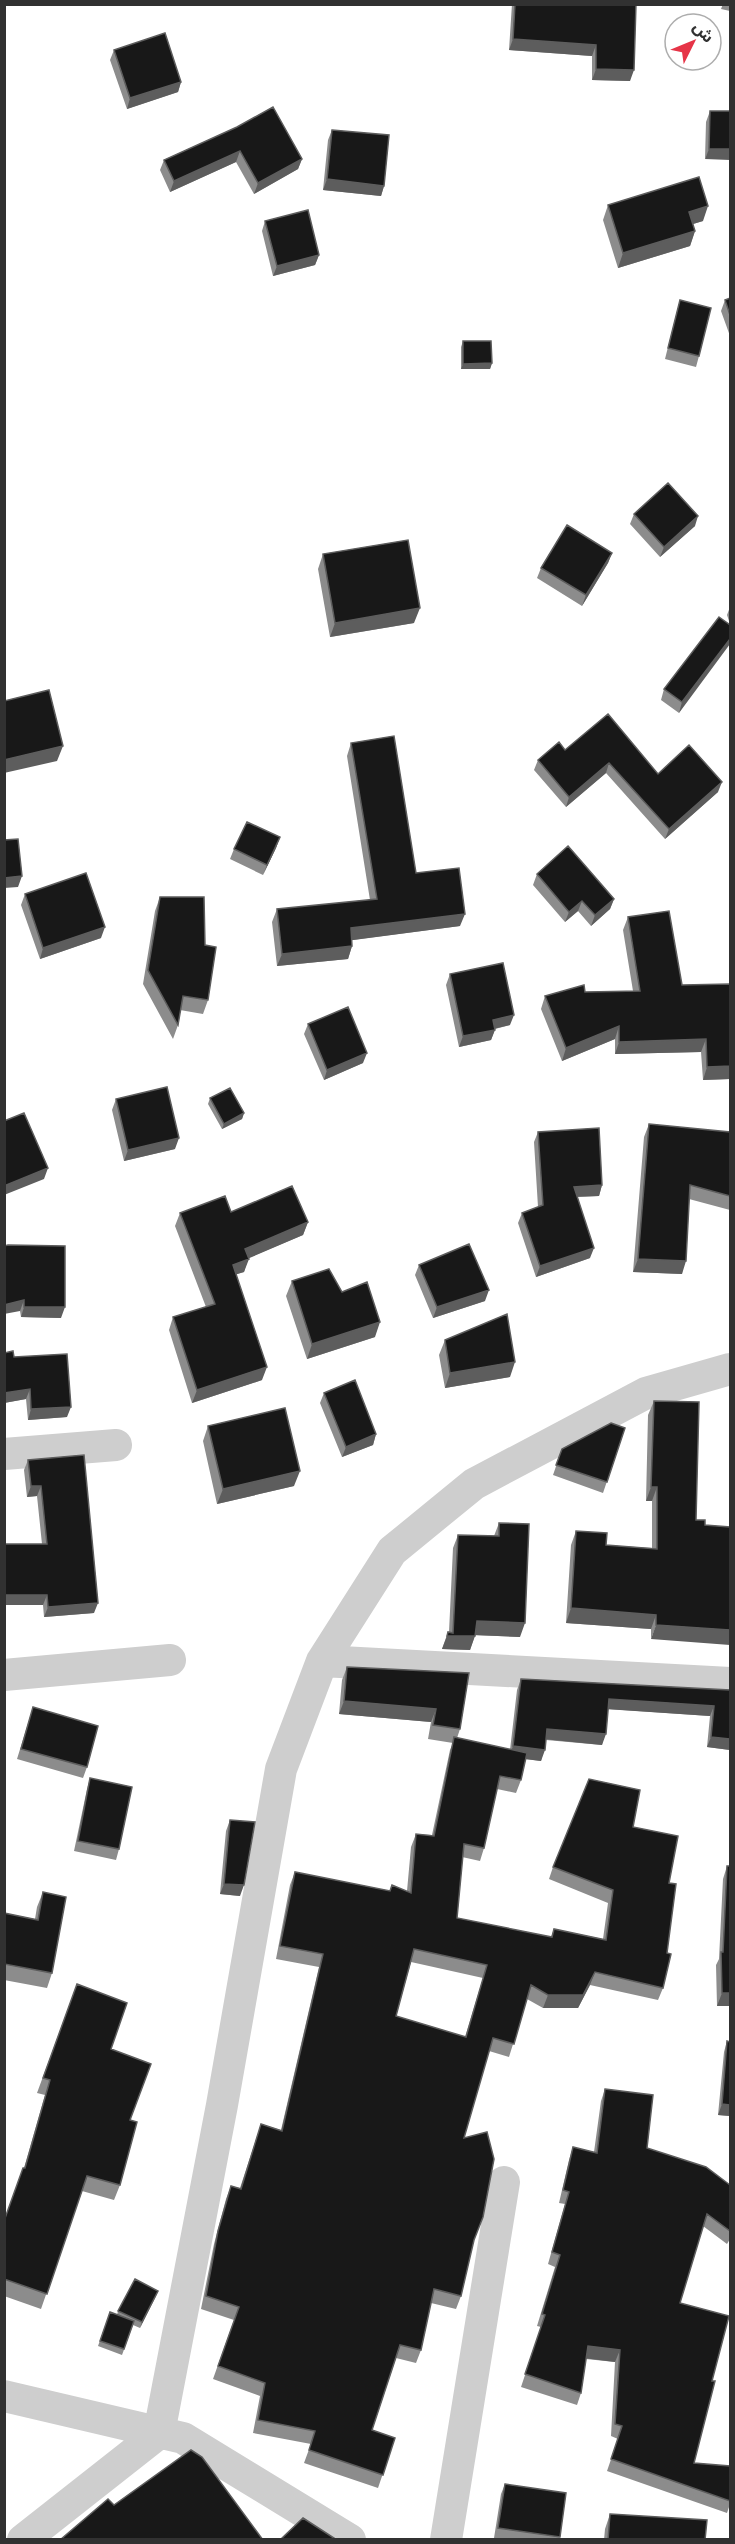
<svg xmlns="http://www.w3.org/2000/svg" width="735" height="2544" viewBox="0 0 735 2544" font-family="'Archivo Narrow','Noto Sans Arabic',sans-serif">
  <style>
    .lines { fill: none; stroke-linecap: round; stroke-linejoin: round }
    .street { stroke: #cecece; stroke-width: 32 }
    .wall { fill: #8c8c8c; fill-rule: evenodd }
    .shaded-wall { fill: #5d5d5d }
    .building { fill: #181818; stroke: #5d5d5d; stroke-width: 1.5; fill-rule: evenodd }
  </style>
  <rect width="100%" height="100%" fill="#fff"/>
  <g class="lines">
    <path class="street" d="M4,1454L116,1445
      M322,1661L730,1683
      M4,1675L170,1660
      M4,2396L183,2438L350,2540
      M23,2540L159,2433L222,2105L281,1769L322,1661L392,1551L474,1484L646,1393L730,1369
      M446,2540L504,2182"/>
  </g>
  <path class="wall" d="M512,4H636L630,81L592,80V56L509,50Z
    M723,4H730V11L721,9Z
    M114,50L181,82L178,92L127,109L110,60Z
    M710,111H730L705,159L706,122Z
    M237,127L302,159L298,169L254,194L236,162L170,192L160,170L164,160Z
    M332,130L384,186L381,196L323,190L328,140Z
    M608,205L703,221L693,224L695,231L690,246L618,268L603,220Z
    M265,221L319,255L315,265L273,276L262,231Z
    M730,298V336L721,311L725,300Z
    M680,300L699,356L696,367L665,359L677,311Z
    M463,341L492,363L490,369H461V347Z
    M634,514L695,526L660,557L630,524Z
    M612,553L608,563L582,606L537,578L541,568Z
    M323,554L414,623L330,637L318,569Z
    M730,607V624L727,615Z
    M730,625L679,713L661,700L664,689Z
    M351,743L416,873L460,926L352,940V946L348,959L277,966L272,922L277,909L370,900L347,756Z
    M565,750L658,774L718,792L665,839L606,773L566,807L534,770L538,760Z
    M280,837L276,848L263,875L230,859L234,849Z
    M537,874L614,899L610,909L591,926L578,911L565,922L533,885Z
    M25,894L101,938L40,959L21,905Z
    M160,897L205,945L208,1000L203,1014L180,1010L178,1025L173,1039L143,984L155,911Z
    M628,917L682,985L730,1079L703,1080L701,1052L615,1054V1039L562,1061L541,1009L545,996L585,992L633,991L623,930Z
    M450,974L510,1025L495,1029L491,1040L459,1047L446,985Z
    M308,1024L363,1063L324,1080L304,1034Z
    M210,1098L244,1113L242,1119L222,1129L208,1104Z
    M116,1099L175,1149L124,1161L112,1110Z
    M649,1124L730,1132V1210L689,1199L682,1274L633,1272L644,1137Z
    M538,1132L602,1185L599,1196L577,1197L590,1258L536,1277L518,1223L522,1213L538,1207L534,1142Z
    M231,1212L308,1222L303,1235L248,1258L244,1272L236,1274L262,1380L192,1403L169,1330L173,1317L206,1307L175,1226L180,1213Z
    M4,1246L61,1318L21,1317L20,1311Z
    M419,1265L485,1301L433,1318L415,1275Z
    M292,1281L342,1292L375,1337L307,1359L286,1296Z
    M445,1340L510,1377L445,1388L439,1355Z
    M4,1353L14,1357L67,1417L28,1420L26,1399L4,1403Z
    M324,1393L376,1434L373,1445L342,1457L320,1403Z
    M654,1401L696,1520L651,1639V1629L566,1623L571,1545L576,1531L606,1545L652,1548V1501H646L648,1415Z
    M208,1426L294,1486L217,1504L203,1441Z
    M625,1428L603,1493L553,1475L562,1449Z
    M84,1455L94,1613L44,1617L43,1605H4V1544H42L37,1496L27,1497L24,1470L28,1460Z
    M499,1523L520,1637L475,1635L470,1650L442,1649L448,1632H449L453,1548L458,1535L494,1536Z
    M347,1667L469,1673L460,1729L457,1738L510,1750L517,1690L521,1679L730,1690V1750L707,1747L710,1716L608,1709L602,1745L546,1740L541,1761L525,1759L521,1780L516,1793L497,1789L484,1848L480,1861L462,1857L457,1918L551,1937L554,1929L603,1939L608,1903L549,1879L553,1867L633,1827L669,1883L663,1988L658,2000L590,1985L578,2008H543L527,1999L509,2057L489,2051L464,2138L473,2242L461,2296L456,2309L431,2303L421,2350L416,2363L396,2358L372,2430L395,2438L378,2488L304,2463L311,2444L253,2433L260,2396L213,2379L234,2320L201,2309L214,2244L226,2199L231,2186L240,2188L261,2124L281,2130L319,1967L276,1959L290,1885L295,1872L390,1891H407L411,1847L416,1834L432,1835L450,1750L453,1743L428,1739L431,1722L339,1714L342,1680ZM411,1962L483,1978L465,2037L396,2016Z
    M33,1707L87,1767L83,1778L17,1759Z
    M90,1778L119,1849L116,1860L74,1851L87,1789Z
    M230,1820L240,1896L220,1894L226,1831Z
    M727,1866H730V2006H717L716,1965L719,1959L723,1879Z
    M43,1892L52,1973L47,1988L4,1980V1913L35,1919L37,1907Z
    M77,1984L111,2049L130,2120L120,2185L114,2200L82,2191L41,2309L4,2296V2220L24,2168L45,2095L37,2093Z
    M727,2041L730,2042V2116L718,2115L724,2052Z
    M605,2089L647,2148L730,2185V2239L727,2244L703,2226L680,2303L712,2381L694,2463L730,2466V2504L727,2513L607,2471L618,2439L611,2436L615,2362L586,2359L581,2393L577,2405L521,2387L541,2327L537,2326L555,2267L548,2264L565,2204L559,2203L569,2160L573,2147L594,2152L601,2101Z
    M158,2291L140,2328L133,2325L122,2355L98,2346L110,2312L117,2315L118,2311Z
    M505,2484L560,2537L559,2540H503L494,2538L501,2494Z
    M610,2514L705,2540H604L605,2529Z"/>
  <path class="shaded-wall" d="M513,39L596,45L592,56L509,50Z
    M596,69L634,70L630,81L592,80Z
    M181,82L178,92L127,109L130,98Z
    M709,149H730V160L705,159Z
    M240,151L236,162L170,192L174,181Z
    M302,159L298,169L254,194L258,183Z
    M327,179L384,186L381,196L323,190Z
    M708,206L703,221L683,227L689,212Z
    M695,231L690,246L618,268L623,253Z
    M319,255L315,265L273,276L277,266Z
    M492,363L490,369H461L463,364Z
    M698,516L695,526L660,557L664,547Z
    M612,553L608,563L582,606L586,595Z
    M420,608L414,623L330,637L335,623Z
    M730,639V644L679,713L682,702Z
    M63,746L57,761L4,773V760Z
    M609,763L606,773L566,807L569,797Z
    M722,782L718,792L665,839L669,829Z
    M280,837L276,848L263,875L267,865Z
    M22,876L18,887L4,888V878Z
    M614,899L610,909L591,926L595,915Z
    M582,901L578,911L565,922L569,912Z
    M465,914L460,926L346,941L351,928Z
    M105,927L101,938L40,959L43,948Z
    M352,946L348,959L277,966L282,954Z
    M514,1015L510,1025L489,1030L493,1020Z
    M619,1026L615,1039L562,1061L566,1048Z
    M495,1030L491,1040L459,1047L463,1036Z
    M706,1039L701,1052L615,1054L619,1042Z
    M367,1053L363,1063L324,1080L327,1070Z
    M730,1066V1079L703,1080L707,1067Z
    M244,1113L242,1119L222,1129L224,1124Z
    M179,1138L175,1149L124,1161L128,1150Z
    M48,1168L44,1179L4,1195V1186Z
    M602,1185L599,1196L570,1197L574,1187Z
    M308,1222L303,1235L240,1262L245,1249Z
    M594,1248L590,1258L536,1277L540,1266Z
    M249,1259L244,1272L228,1277L233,1265Z
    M638,1259L686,1261L682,1274L633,1272Z
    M489,1290L485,1301L433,1318L437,1307Z
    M24,1300L20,1311L4,1314V1305Z
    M24,1307H65L61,1318L21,1317Z
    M380,1322L375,1337L307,1359L312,1344Z
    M515,1362L510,1377L445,1388L450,1373Z
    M267,1367L262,1380L192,1403L197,1390Z
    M30,1389L26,1399L4,1403V1393Z
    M71,1407L67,1417L28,1420L31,1409Z
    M376,1434L373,1445L342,1457L346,1447Z
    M300,1471L294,1486L217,1504L223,1489Z
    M31,1486H41L37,1496L27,1497Z
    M651,1487H657L652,1501H646Z
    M4,1595H47L43,1605H4Z
    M98,1603L94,1613L44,1617L48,1607Z
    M571,1608L656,1615L651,1629L566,1623Z
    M477,1621L525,1623L520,1637L472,1635Z
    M656,1625L730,1630V1645L651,1639Z
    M447,1636H475L470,1650L442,1649Z
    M609,1699L714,1706L710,1716L605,1709Z
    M344,1701L436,1709L431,1722L339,1714Z
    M547,1729L606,1734L602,1745L543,1739Z
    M711,1737L730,1739V1750L707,1747Z
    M513,1746L545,1750L541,1761L509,1757Z
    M224,1884L244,1885L240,1896L220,1894Z
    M595,1972L590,1985L578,2008H543L548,1995Z
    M722,1993H730V2006H717Z
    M722,2104L730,2105V2116L718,2115Z
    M158,2291L156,2296L140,2328L142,2322Z
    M588,2346L620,2350L615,2362L583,2358Z"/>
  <path class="building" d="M515,4H636L634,70L596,69V45L513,39Z
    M165,33L181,82L130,98L114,50Z
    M273,107L302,159L258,183L240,151L174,181L164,160L237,127Z
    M710,111H730V149H709Z
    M332,130L389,135L384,186L327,179Z
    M699,177L708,206L689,212L695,231L623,253L608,205Z
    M308,210L319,255L277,266L265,221Z
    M730,298V315L725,300Z
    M680,300L711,308L699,356L668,348Z
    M463,341H491L492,363L463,364Z
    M668,483L698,516L664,547L634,514Z
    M567,525L612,553L586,595L541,568Z
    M408,540L420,608L335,623L323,554Z
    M719,617L730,625V639L682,702L664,689Z
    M49,690L63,746L4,760V701Z
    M608,714L658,774L689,745L722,782L669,829L609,763L569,797L538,760L559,742L565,750Z
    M394,736L416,873L459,868L465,914L351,928L352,946L282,954L277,909L377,899L351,743Z
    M247,822L280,837L267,865L234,849Z
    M18,839L22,876L4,878V840Z
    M568,846L614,899L595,915L582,901L569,912L537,874Z
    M86,873L105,927L43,948L25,894Z
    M160,897H204L205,945L216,947L208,1000L183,996L178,1025L148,970Z
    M669,911L682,985L730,984V1066L707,1067L706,1039L619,1042V1026L566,1048L545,996L584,985L585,992L640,991L628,917Z
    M503,963L514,1015L493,1020L495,1030L463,1036L450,974Z
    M348,1007L367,1053L327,1070L308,1024Z
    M167,1087L179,1138L128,1150L116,1099Z
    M230,1088L244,1113L224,1124L210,1098Z
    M24,1113L48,1168L4,1186V1121Z
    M649,1124L730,1132V1196L690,1185L686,1261L638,1259Z
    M599,1128L602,1185L574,1187L594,1248L540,1266L522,1213L543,1205L538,1132Z
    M292,1186L308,1222L245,1249L249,1259L233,1265L267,1367L197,1390L173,1317L215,1304L180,1213L225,1196L231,1212Z
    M469,1244L489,1290L437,1307L419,1265Z
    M8,1245L65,1246V1307H24V1300L4,1305V1246Z
    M329,1269L342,1292L367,1282L380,1322L312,1344L292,1281Z
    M507,1314L515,1362L450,1373L445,1340Z
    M13,1351L14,1357L67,1354L71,1407L31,1409L30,1389L4,1393V1353Z
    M355,1380L376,1434L346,1447L324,1393Z
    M654,1401L699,1402L696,1520H705V1525L730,1527V1630L656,1625V1615L571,1608L576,1531L607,1533L606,1545L657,1549V1487H651Z
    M285,1408L300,1471L223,1489L208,1426Z
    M611,1423L625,1428L607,1482L556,1465L562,1449Z
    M84,1455L98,1603L48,1607L47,1595H4V1544H47L41,1486H31L28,1460Z
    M499,1523L529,1524L525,1623L477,1621L475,1636H447L448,1632L453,1633L458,1535L499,1536Z
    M347,1667L469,1673L460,1729L433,1725L436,1709L344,1701Z
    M521,1679L730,1690V1739L711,1737L714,1706L609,1699L606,1734L547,1729L545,1750L513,1746Z
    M33,1707L98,1726L87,1767L21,1749Z
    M454,1737L527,1753L521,1780L500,1776L484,1848L464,1844L457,1918L552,1937L554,1929L606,1940L613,1890L553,1867L589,1779L640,1790L633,1827L678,1836L669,1883L676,1884L667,1953L671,1954L663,1988L595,1972L583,1995H548L531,1985L514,2044L493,2038L464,2138L487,2132L494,2159L483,2217L474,2240L461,2296L434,2289L421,2350L400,2345L372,2430L395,2438L383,2475L309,2450L315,2431L258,2420L265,2383L218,2366L239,2307L206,2296L218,2231L231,2186L241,2189L261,2124L282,2131L323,1954L280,1946L295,1872L390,1891L392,1885L411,1893L416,1834L434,1836ZM414,1949L487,1965L466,2037L396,2016Z
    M90,1778L132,1787L119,1849L78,1841Z
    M230,1820L255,1822L244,1885L224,1884Z
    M727,1866H730V1993H722L721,1952H723Z
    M43,1892L66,1897L52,1973L4,1964V1913L38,1920Z
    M77,1984L127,2003L111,2049L151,2064L130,2120L137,2122L120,2185L87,2176L47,2294L4,2279V2221L23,2168H25L50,2080L43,2078Z
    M727,2041L730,2042V2105L722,2104Z
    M605,2089L653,2095L647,2148L706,2167L730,2185V2231L707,2214L680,2303L729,2316L712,2381H715L694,2463L730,2466V2501L611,2459L622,2426L615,2424L620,2350L588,2346L581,2393L525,2374L545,2315L542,2314L560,2255L552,2252L569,2192L563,2190L573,2147L597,2153Z
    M135,2279L158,2291L142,2322L118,2311Z
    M110,2312L134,2321L124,2349L100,2341Z
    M191,2450L202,2457L263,2540H60L108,2499L114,2505Z
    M505,2484L566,2493L560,2537L498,2528Z
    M610,2514L707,2520L705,2540H608Z
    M303,2518L337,2540H280Z"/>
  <rect width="735" height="2544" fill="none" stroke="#313131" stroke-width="12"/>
  <g transform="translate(693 42) rotate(47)"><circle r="28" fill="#ffffff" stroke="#adadad" stroke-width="1.5"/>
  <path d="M0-4.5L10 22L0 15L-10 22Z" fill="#e63447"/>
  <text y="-9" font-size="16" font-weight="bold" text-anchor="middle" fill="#313131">ش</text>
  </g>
</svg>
